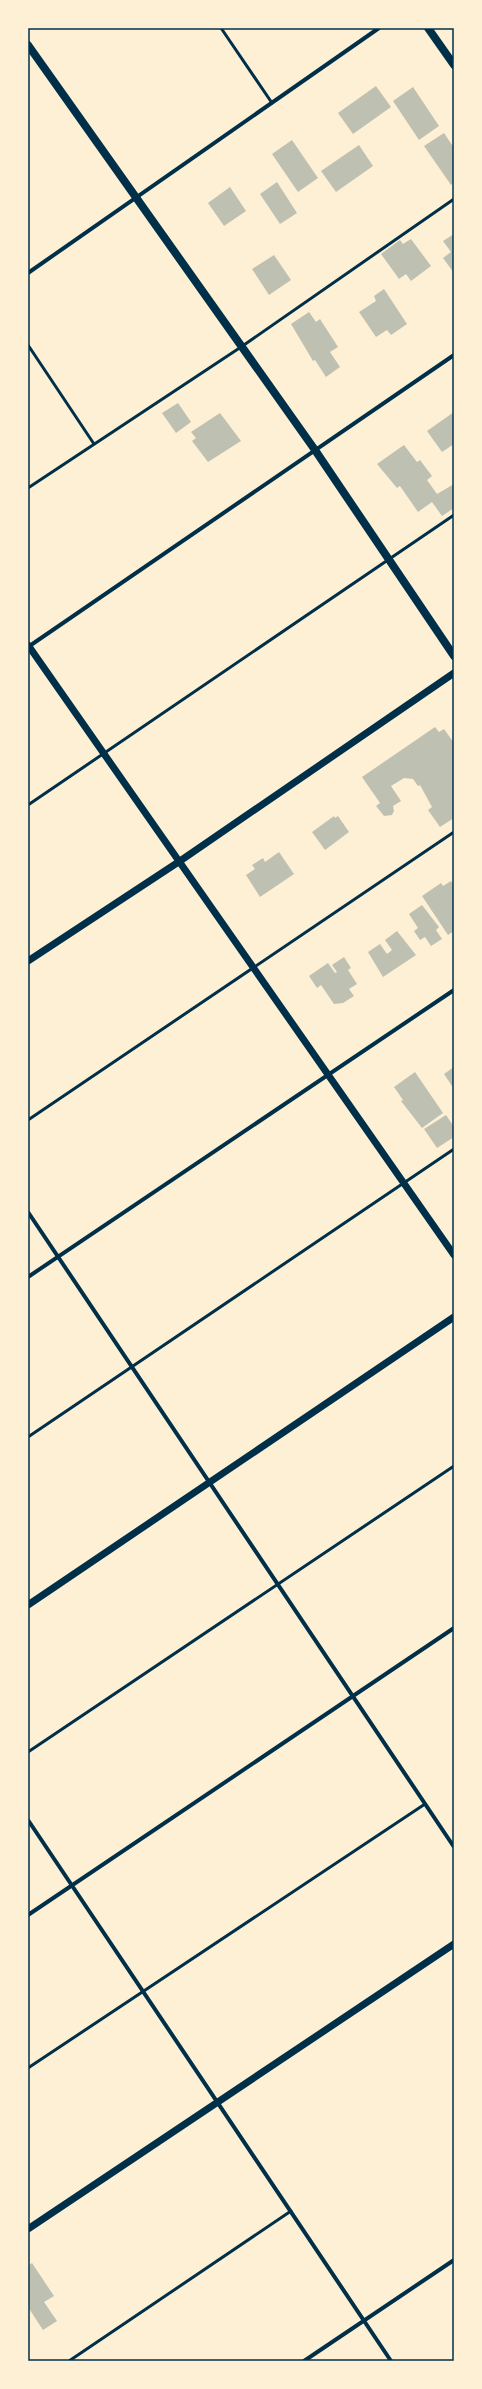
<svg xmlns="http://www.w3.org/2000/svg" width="482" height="2389" viewBox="0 0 482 2389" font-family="'Alegreya Sans',sans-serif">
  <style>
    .building { fill: #bec0b2 }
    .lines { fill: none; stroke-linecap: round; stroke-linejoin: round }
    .service { stroke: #003049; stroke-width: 3 }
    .minor { stroke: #003049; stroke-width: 4 }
    .tertiary { stroke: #003049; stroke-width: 7 }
    .secondary { stroke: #003049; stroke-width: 8 }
    .neatline { fill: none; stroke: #003049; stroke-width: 1.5 }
  </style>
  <rect width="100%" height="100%" fill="#fdf0d5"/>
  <path class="building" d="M376,86L391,107L353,134L338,113Z
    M413,87L439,126L419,140L393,101Z
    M444,133L454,148V182L451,185L424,146Z
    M292,140L318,178L298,192L272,154Z
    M359,145L373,166L336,192L321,171Z
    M277,182L297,213L280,224L260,194Z
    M230,187L246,211L224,226L208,203Z
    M454,234V273L443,258L451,252L443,241Z
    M411,239L431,266L411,281L406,274L399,279L381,254L400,240L403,244Z
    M274,255L291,280L269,295L252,269Z
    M384,289L407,324L391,335L387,330L376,337L359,312L376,301L374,296Z
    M309,312L316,322L320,319L338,347L330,352L340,367L326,377L315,360L313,361L291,324Z
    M178,403L191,422L176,433L162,413Z
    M454,412V444L442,452L427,431Z
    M220,413L241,441L208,462L192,441L196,438L191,432Z
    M404,445L417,462L420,460L432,476L427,480L437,494L454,484V508L442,516L432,502L418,512L400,486L397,488L377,464Z
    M435,727L439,732L444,729L454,743V818L440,827L428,810L432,807L420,785L418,786L413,779L404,778L391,786L401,801L393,806L394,811L392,815L384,816L376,806L380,803L362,777Z
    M334,816L335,818L338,816L349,832L325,850L312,832Z
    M279,852L294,874L260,897L246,875L255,869L252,865L263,858L265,862Z
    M451,881L454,886V931L448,935L422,896L441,883L443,886Z
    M422,905L439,927L436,930L442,939L431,946L425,937L420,940L414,931L418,928L409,914Z
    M397,931L416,955L383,977L368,952L380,944L387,954L392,950L385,940Z
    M344,957L351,968L348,970L357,984L349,989L354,996L343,1003L334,1004L321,985L317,988L309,976L328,963L335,973L337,972L332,965Z
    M454,1067V1089L444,1074Z
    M415,1072L443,1113L422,1128L401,1101L403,1100L394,1087Z
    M446,1115L454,1127V1137L437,1148L424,1129Z
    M32,2263L54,2296L44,2302L57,2321L43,2330L28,2307V2266Z"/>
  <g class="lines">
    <path class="service" d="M221,28L272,103
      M28,345L94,444
      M28,488L241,347L454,199
      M28,805L454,515
      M28,1120L454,832
      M28,1437L454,1149
      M28,1752L454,1466
      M28,2068L425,1804
      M69,2361L291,2211"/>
    <path class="minor" d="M28,273L379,28
      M28,647L454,355
      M28,1212L454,1847
      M28,1277L454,990
      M28,1820L391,2361
      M28,1915L454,1628
      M304,2361L454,2260"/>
    <path class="tertiary" d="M28,645L454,1255
      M28,961L180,861L454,673
      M28,1605L454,1317
      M28,2229L454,1944"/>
    <path class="secondary" d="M428,28L454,65
      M28,45L315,450L454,656"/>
  </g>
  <rect width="482" height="2389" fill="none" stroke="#fdf0d5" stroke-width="58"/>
  <rect x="29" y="29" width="424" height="2331" class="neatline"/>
</svg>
